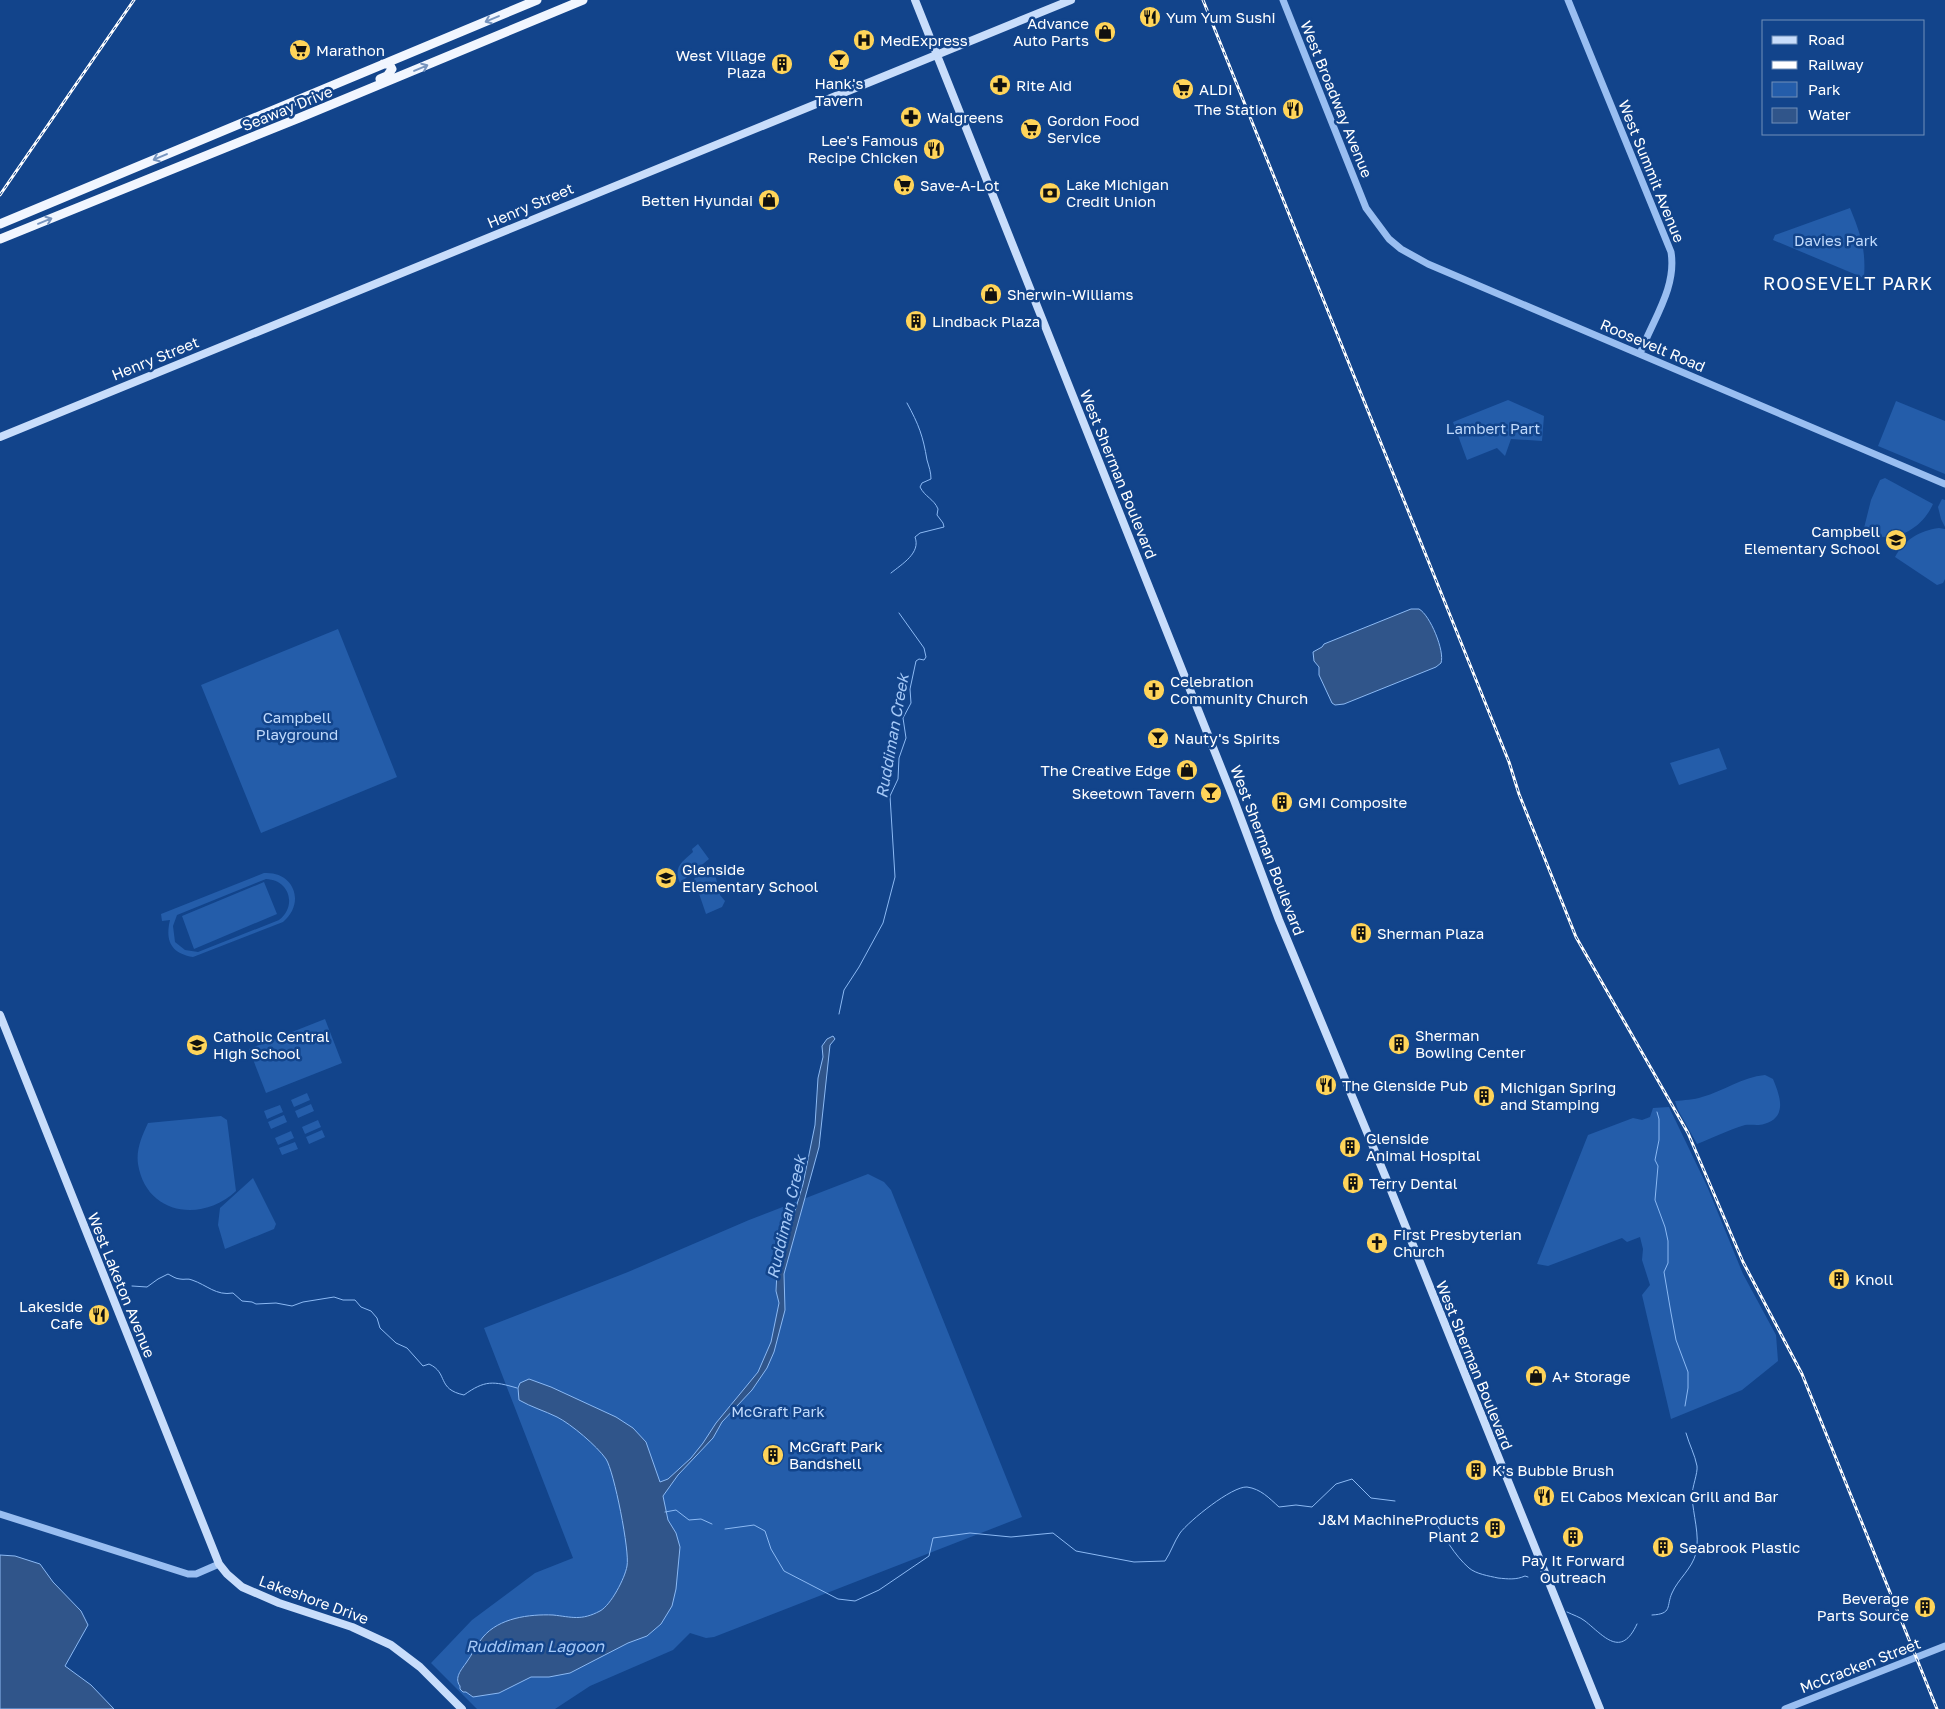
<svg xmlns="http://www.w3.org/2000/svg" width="1945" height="1709" viewBox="0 0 1945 1709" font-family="'Golos Text',sans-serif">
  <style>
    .green { fill: #245daa; fill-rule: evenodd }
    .water { fill: #30558a; stroke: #8bb9f4 }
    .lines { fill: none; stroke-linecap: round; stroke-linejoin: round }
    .stream { stroke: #8bb9f4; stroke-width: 1 }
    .tertiary { stroke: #99bef1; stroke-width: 7 }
    .secondary { stroke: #c8ddfb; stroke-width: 8 }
    .trunk { stroke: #f1f6ff; stroke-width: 9 }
    .rail-casing { stroke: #fff; stroke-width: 3 }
    .rail { stroke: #12448b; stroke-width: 1; stroke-dasharray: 4; stroke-linecap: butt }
    .oneway { stroke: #7694bf }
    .labels { text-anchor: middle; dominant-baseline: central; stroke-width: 5; stroke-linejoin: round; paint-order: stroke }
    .poi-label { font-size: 15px; fill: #fff; stroke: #12448b; text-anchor: start }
    .street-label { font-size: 15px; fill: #fff; stroke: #12448b }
    .park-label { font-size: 15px; fill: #c0dafc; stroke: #12448b }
    .water-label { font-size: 16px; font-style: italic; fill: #a5c9f8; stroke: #12448b }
    .quarter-label { font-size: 18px; letter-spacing: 1px; fill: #fff; stroke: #12448b }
  </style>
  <rect width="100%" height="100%" fill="#12448b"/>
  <path class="green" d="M1850,208C1861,235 1866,249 1864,278L1773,240L1775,235Z
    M1508,400L1544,416L1542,441L1511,439L1505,456L1497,448L1467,460L1453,422Z
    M1896,401L1945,421V474L1878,446Z
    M1885,478L1933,504C1921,531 1892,545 1863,532L1871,500L1880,480Z
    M1942,499L1945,500V527L1941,519L1938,507Z
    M1939,528L1945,529V579L1943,583L1937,585L1895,557C1905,539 1919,531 1939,528Z
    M338,629L397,777L261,833L201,685Z
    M1719,748L1727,769L1679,785L1670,763Z
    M698,844L709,859L680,883C673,867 682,862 693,852L692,849Z
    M707,868L716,878L720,895L725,901L722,907L706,914L694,879Z
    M264,873C294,871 306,903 283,922L193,957C171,953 165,941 170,920L162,921L161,914ZM266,879C290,880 297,906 279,920L198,952L185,950L175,942L173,926L177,915Z
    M264,882L277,914L194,949L182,916Z
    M325,1019L342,1063L266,1093L249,1049Z
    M1765,1075L1773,1079C1780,1096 1788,1117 1764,1124C1758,1126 1751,1124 1745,1125C1728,1130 1712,1138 1697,1144L1678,1110L1675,1101C1684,1100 1694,1100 1702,1097C1724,1091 1742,1077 1765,1075Z
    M307,1093L310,1100L294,1107L291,1100Z
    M311,1104L314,1111L298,1118L295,1111Z
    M280,1105L283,1112L267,1119L264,1111Z
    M1669,1107L1707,1186L1743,1274L1776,1335L1778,1361L1742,1390L1671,1419L1642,1295L1650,1285L1642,1260L1643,1249L1640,1237L1627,1242L1622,1238L1548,1266L1537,1264L1588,1135L1633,1118L1642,1120L1650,1117L1653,1108Z
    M284,1115L287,1122L271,1129L268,1122Z
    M221,1116L227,1120L236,1191C202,1223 146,1215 138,1164C136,1149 142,1136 148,1123Z
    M318,1120L321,1127L305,1134L302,1127Z
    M322,1130L325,1137L309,1144L306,1137Z
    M291,1131L294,1138L278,1145L275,1138Z
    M295,1142L298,1149L282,1155L279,1148Z
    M868,1174L884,1182L891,1190L1022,1517L714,1637L706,1638L690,1633L673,1650L590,1686L555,1709H477L431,1663L472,1620L535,1573L573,1558L484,1328L628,1272L749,1220Z
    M253,1178L276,1224L274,1229L225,1249L218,1225L220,1208Z"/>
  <path class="water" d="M1411,609H1419C1430,615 1445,651 1441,663L1436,667L1344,704L1335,705L1332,703L1319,675V667L1314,661L1313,652L1322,647L1324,644Z
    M833,1036L835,1039L830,1045L819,1147L784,1274L785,1310L774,1352L767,1368L752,1390L722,1422L713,1438L678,1475L663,1496L668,1520L676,1533L680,1547L676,1589L672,1606L661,1624L647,1636L628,1643L570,1673L549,1677H531L499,1693L473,1697L466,1692H463L460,1689V1686C454,1678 461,1670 466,1663C472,1655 476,1645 483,1637C499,1618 529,1614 553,1615C572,1617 581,1621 600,1611C611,1605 625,1578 627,1566C630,1552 614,1471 606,1459C597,1446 571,1424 557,1417C545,1411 531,1407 519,1400L518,1388L520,1383L529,1379L551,1387L616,1417L633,1428L646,1442L660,1482L668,1479L691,1458L703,1443L716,1423L758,1372L771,1342L779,1303L776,1291L777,1272L803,1184L815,1125L818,1078L823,1057L822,1046L827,1039Z
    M0,1555L15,1556L40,1564L53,1582L81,1611L88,1625L65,1666L91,1685L114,1709H0Z"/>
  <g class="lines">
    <path class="stream" d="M891,573C902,564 921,553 915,537L920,533L944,527L943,523L937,515L938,509C934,499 925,497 920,487L922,483L931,479C931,472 929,467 927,460C923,436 919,425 907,403
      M839,1014L844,990L859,967L883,923L895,877L890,796L898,779L899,758L906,738L903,718L911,703L910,689L916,661L919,659L924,660L926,657L924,648L899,613
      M1657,1112L1659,1119V1140L1655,1160L1658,1166L1655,1200L1665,1227L1668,1241V1263L1664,1272L1671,1313L1676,1340L1688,1372V1388L1685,1406
      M132,1286L147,1287L158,1279L168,1274C172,1276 176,1279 180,1279C184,1280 188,1278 192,1280C207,1285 216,1296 233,1293L242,1301L252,1302L256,1304L276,1303L292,1306L303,1302L334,1297L343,1300H355L361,1307L371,1311L377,1318L380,1328L396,1343L407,1348L423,1366L429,1364C449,1373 436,1389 464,1395C485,1380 493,1381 517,1388
      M665,1512L676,1510L689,1520L701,1519L712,1524
      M1434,1520C1444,1536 1454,1555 1469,1568C1476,1574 1489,1576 1498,1578C1508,1579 1516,1580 1525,1576L1528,1577
      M725,1529L754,1525L765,1531L771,1549L784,1571L838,1599L855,1601L879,1590L929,1556L933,1538L970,1533L1011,1537L1053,1533L1076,1551L1134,1562L1165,1561C1171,1552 1174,1542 1180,1533C1189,1521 1232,1486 1247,1487C1261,1489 1269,1498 1279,1507L1296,1505L1312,1507L1336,1484L1352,1479L1371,1498L1395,1501
      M1567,1612C1573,1615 1580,1617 1585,1621C1604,1636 1621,1659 1637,1624
      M1652,1615C1673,1614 1666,1606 1672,1593C1678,1579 1692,1569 1696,1553C1700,1535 1693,1515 1692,1496C1692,1487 1698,1473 1697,1466C1695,1455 1689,1444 1686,1433"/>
    <path class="tertiary" d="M1283,0L1366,208L1389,239L1401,249L1428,264L1945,484
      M1568,0L1671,252C1677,288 1652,321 1640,354
      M0,1514L188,1574H196L219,1564
      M1785,1709L1945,1646"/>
    <path class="secondary" d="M915,0L1234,800L1279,920L1386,1178L1600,1709
      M0,437L1071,0
      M0,1015L219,1564L227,1574L242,1587L279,1603L352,1627L391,1645L420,1667L462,1709"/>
    <path class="trunk" d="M380,79L387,76L392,69L389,64H383
      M0,224L537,0
      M0,239L299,118L583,0"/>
    <g class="rail-casing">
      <path id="rail" d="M1203,0L1509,762L1519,794L1576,937L1688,1133L1743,1262L1802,1374L1937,1709
        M0,195L134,0"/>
    </g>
    <use href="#rail" class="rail"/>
  </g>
  <defs><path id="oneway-shaft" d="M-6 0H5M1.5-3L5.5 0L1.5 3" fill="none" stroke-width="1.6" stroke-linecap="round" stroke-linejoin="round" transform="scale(1.25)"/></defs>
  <g class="oneway">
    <use href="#oneway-shaft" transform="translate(492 19) rotate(157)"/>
    <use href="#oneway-shaft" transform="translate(421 68) rotate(-23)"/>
    <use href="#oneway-shaft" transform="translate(160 157) rotate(157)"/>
    <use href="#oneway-shaft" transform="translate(45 221) rotate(-22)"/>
  </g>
  <defs>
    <g id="restaurant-disc" transform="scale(1.125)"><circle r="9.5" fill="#ffd459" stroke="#12448b"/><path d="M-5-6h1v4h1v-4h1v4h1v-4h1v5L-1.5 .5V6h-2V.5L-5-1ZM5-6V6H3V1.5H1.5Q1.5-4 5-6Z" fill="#111"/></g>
    <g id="shop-disc" transform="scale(1.125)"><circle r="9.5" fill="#ffd459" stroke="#12448b"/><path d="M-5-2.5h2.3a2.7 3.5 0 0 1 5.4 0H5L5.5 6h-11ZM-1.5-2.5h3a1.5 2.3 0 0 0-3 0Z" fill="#111"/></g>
    <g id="hospital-disc" transform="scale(1.125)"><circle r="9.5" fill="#ffd459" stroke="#12448b"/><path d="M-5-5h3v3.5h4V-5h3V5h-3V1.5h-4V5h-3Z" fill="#111"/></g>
    <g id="supermarket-disc" transform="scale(1.125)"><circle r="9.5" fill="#ffd459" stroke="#12448b"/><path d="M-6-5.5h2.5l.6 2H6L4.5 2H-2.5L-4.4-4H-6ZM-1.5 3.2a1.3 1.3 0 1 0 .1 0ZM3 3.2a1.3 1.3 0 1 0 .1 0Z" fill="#111"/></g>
    <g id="bar-disc" transform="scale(1.125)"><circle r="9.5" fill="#ffd459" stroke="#12448b"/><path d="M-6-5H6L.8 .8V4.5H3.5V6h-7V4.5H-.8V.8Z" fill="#111"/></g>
    <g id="building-disc" transform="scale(1.125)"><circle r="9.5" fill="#ffd459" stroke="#12448b"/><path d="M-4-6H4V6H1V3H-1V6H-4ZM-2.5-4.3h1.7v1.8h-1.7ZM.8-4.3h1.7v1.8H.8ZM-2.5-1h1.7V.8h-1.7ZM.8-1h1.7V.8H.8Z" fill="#111"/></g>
    <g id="pharmacy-disc" transform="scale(1.125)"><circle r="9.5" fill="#ffd459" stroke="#12448b"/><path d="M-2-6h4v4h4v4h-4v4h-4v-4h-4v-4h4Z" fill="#111"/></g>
    <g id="bank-disc" transform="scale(1.125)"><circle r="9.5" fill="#ffd459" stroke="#12448b"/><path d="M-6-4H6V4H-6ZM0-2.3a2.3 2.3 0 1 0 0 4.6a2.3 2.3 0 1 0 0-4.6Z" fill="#111"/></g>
    <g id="school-disc" transform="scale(1.125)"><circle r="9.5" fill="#ffd459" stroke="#12448b"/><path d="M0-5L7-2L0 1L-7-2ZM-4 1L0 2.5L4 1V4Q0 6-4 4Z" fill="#111"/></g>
    <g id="church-disc" transform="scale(1.125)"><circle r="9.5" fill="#ffd459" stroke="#12448b"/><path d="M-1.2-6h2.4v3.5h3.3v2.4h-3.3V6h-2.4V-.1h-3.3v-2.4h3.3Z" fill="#111"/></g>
  </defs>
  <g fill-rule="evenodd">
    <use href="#restaurant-disc" x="1150" y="17"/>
    <use href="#shop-disc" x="1105" y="32"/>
    <use href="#hospital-disc" x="864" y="40"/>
    <use href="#supermarket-disc" x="300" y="50"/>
    <use href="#bar-disc" x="839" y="60"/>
    <use href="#building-disc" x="782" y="64"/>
    <use href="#pharmacy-disc" x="1000" y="85"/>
    <use href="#supermarket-disc" x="1183" y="89"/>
    <use href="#restaurant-disc" x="1293" y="109"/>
    <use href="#pharmacy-disc" x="911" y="117"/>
    <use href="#supermarket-disc" x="1031" y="129"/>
    <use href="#restaurant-disc" x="934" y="149"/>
    <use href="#supermarket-disc" x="904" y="185"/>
    <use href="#bank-disc" x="1050" y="193"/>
    <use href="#shop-disc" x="769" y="200"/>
    <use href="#shop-disc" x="991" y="294"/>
    <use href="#building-disc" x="916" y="321"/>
    <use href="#school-disc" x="1896" y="540"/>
    <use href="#church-disc" x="1154" y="690"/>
    <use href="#bar-disc" x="1158" y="738"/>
    <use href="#shop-disc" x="1187" y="770"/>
    <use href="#bar-disc" x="1211" y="793"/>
    <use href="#building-disc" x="1282" y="802"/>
    <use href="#school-disc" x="666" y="878"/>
    <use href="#building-disc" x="1361" y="933"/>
    <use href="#building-disc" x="1399" y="1044"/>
    <use href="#school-disc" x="197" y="1045"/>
    <use href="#restaurant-disc" x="1326" y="1085"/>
    <use href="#building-disc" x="1484" y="1096"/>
    <use href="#building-disc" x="1350" y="1147"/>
    <use href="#building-disc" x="1353" y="1183"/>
    <use href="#church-disc" x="1377" y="1243"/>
    <use href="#building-disc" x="1839" y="1279"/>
    <use href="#restaurant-disc" x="99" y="1315"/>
    <use href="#shop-disc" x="1536" y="1376"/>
    <use href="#building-disc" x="773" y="1455"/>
    <use href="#building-disc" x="1476" y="1470"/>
    <use href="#restaurant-disc" x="1544" y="1496"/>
    <use href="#building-disc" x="1495" y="1528"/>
    <use href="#building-disc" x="1573" y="1537"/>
    <use href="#building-disc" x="1663" y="1547"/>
    <use href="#building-disc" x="1925" y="1607"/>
  </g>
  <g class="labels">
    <g class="poi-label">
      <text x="1166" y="17">Yum Yum Sushi</text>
      <text x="1089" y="23" text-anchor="end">Advance<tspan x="1089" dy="17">Auto Parts</tspan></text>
      <text x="880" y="40">MedExpress</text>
      <text x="316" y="50">Marathon</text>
      <text x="766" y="55" text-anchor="end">West Village<tspan x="766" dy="17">Plaza</tspan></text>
      <text x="839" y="83" text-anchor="middle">Hank's<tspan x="839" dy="17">Tavern</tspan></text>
      <text x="1016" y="85">Rite Aid</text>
      <text x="1199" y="89">ALDI</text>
      <text x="1277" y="109" text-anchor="end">The Station</text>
      <text x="927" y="117">Walgreens</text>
      <text x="1047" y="120">Gordon Food<tspan x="1047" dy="17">Service</tspan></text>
      <text x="918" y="140" text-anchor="end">Lee's Famous<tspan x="918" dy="17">Recipe Chicken</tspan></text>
      <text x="1066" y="184">Lake Michigan<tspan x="1066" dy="17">Credit Union</tspan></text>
      <text x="920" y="185">Save-A-Lot</text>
      <text x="753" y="200" text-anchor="end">Betten Hyundai</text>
      <text x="1007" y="294">Sherwin-Williams</text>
      <text x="932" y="321">Lindback Plaza</text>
      <text x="1880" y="531" text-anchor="end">Campbell<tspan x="1880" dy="17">Elementary School</tspan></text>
      <text x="1170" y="681">Celebration<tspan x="1170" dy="17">Community Church</tspan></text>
      <text x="1174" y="738">Nauty's Spirits</text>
      <text x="1171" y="770" text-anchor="end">The Creative Edge</text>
      <text x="1195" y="793" text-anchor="end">Skeetown Tavern</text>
      <text x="1298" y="802">GMI Composite</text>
      <text x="682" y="869">Glenside<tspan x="682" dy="17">Elementary School</tspan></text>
      <text x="1377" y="933">Sherman Plaza</text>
      <text x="1415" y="1035">Sherman<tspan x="1415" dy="17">Bowling Center</tspan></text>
      <text x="213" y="1036">Catholic Central<tspan x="213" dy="17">High School</tspan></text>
      <text x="1342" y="1085">The Glenside Pub</text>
      <text x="1500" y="1087">Michigan Spring<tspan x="1500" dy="17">and Stamping</tspan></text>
      <text x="1366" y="1138">Glenside<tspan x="1366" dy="17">Animal Hospital</tspan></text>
      <text x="1369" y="1183">Terry Dental</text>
      <text x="1393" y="1234">First Presbyterian<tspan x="1393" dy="17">Church</tspan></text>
      <text x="1855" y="1279">Knoll</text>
      <text x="83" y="1306" text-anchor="end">Lakeside<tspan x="83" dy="17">Cafe</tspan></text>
      <text x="1552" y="1376">A+ Storage</text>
      <text x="789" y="1446">McGraft Park<tspan x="789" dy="17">Bandshell</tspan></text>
      <text x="1492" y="1470">K's Bubble Brush</text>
      <text x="1560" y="1496">El Cabos Mexican Grill and Bar</text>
      <text x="1479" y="1519" text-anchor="end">J&amp;M MachineProducts<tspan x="1479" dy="17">Plant 2</tspan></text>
      <text x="1679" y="1547">Seabrook Plastic</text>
      <text x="1573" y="1560" text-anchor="middle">Pay It Forward<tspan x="1573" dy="17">Outreach</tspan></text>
      <text x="1909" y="1598" text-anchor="end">Beverage<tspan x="1909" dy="17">Parts Source</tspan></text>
    </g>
    <g class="street-label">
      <text transform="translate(1337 99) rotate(68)">West Broadway Avenue</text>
      <text transform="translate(287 108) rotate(-22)">Seaway Drive</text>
      <text transform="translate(1652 171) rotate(68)">West Summit Avenue</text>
      <text transform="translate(530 205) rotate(-23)">Henry Street</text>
      <text transform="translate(1653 345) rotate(23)">Roosevelt Road</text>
      <text transform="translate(155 358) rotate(-22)">Henry Street</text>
      <text transform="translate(1119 474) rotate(68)">West Sherman Boulevard</text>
      <text transform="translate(1268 850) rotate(69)">West Sherman Boulevard</text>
      <text transform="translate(122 1285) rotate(68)">West Laketon Avenue</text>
      <text transform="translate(1475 1365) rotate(68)">West Sherman Boulevard</text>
      <text transform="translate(314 1599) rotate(20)">Lakeshore Drive</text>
      <text transform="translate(1860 1665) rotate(-21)">McCracken Street</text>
    </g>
    <g class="park-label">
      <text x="1836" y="240">Davies Park</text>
      <text x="1493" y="428">Lambert Part</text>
      <text x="297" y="717">Campbell<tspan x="297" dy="17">Playground</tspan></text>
      <text x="778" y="1411">McGraft Park</text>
    </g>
    <g class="water-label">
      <text transform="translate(892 736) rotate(-80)">Ruddiman Creek</text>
      <text transform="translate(786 1217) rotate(-77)">Ruddiman Creek</text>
      <text x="535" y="1646">Ruddiman Lagoon</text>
    </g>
    <g class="quarter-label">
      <text x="1848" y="283">ROOSEVELT PARK</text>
    </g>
  </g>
  <rect x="1762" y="20" width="162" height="115" fill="#12448b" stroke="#718fb9"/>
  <rect x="1772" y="36" width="25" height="8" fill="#c8ddfb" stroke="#718fb9"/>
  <text x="1808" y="45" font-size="15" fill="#ffffff">Road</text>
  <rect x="1772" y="61" width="25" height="8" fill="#ffffff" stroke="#718fb9"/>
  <text x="1808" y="70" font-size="15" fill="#ffffff">Railway</text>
  <rect x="1772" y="82" width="25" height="15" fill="#245daa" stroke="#718fb9"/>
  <text x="1808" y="95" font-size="15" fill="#ffffff">Park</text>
  <rect x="1772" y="108" width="25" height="15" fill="#30558a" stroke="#718fb9"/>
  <text x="1808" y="120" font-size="15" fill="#ffffff">Water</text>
</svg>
